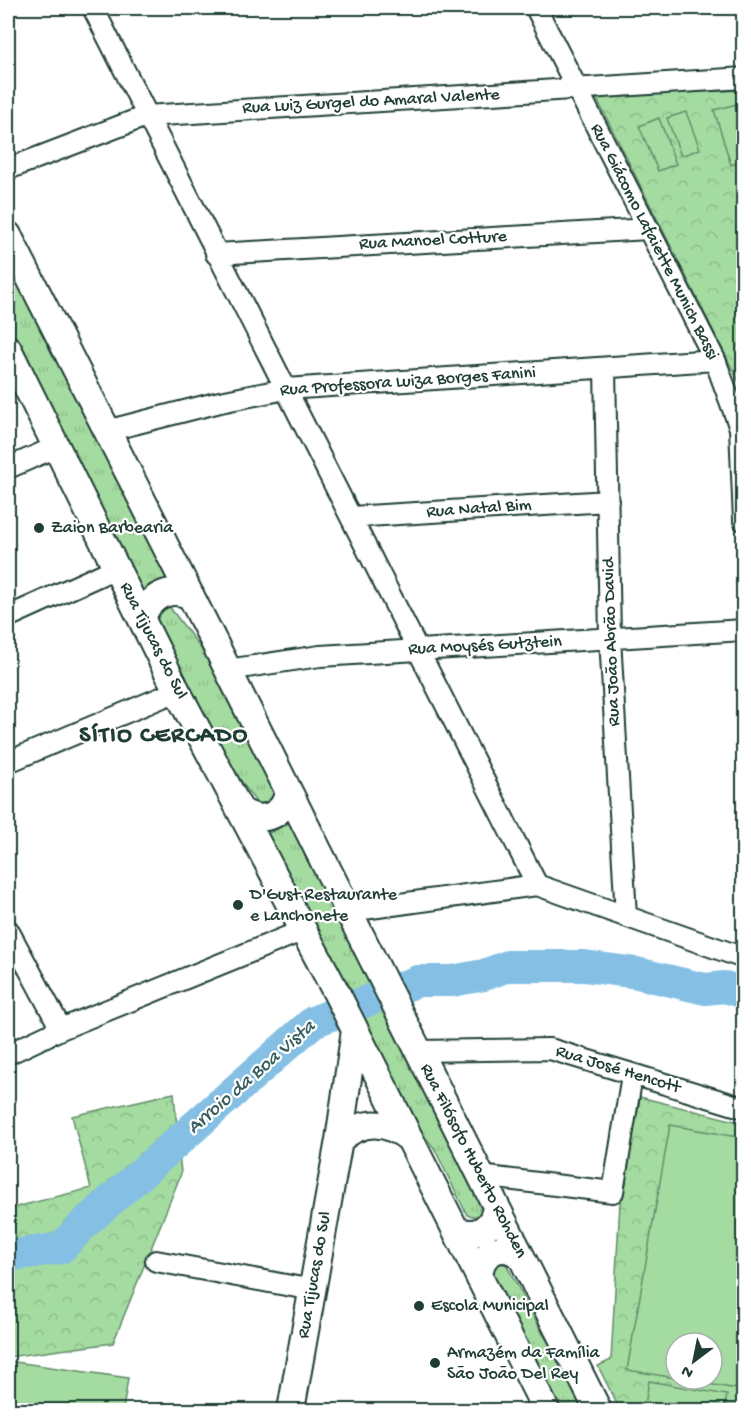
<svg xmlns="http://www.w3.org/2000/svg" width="751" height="1418" viewBox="0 0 751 1418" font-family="'Gochi Hand',sans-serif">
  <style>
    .grass { fill: url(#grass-tufts); stroke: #628c6a; stroke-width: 1.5 }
    .forest { fill: url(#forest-crowns); stroke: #628c6a; stroke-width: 1.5; fill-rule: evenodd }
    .pitch { fill: #a4dba0; stroke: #628c6a; stroke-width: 1.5 }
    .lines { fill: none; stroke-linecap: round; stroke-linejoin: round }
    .river { stroke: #85c0e4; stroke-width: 32 }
    .minor-casing { stroke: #1f3d34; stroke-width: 24 }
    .major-casing { stroke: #1f3d34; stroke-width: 30 }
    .minor { stroke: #fff; stroke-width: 20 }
    .major { stroke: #fff; stroke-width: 26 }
    .poi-dot { fill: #1f3d34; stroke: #fff; stroke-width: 2 }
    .labels { text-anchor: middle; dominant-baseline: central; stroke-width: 4.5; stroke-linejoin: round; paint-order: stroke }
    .street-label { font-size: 18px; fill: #1f3d34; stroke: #fff }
    .poi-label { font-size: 18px; fill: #1f3d34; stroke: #fff; text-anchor: start }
    .water-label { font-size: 20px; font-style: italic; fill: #385e60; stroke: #fff }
    .district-label { font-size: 24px; font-weight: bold; letter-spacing: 1.5px; fill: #1f3d34; stroke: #fff }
  </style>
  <defs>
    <pattern id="grass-tufts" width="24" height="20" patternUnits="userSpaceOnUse" patternTransform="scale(1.5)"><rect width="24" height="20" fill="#a4dba0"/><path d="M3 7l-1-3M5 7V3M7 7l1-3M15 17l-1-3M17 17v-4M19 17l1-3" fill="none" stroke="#8dbd8a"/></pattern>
    <pattern id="forest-crowns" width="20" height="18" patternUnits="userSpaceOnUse" patternTransform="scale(1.5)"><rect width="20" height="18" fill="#a4dba0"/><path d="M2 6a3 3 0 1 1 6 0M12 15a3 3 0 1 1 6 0" fill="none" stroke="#8dbd8a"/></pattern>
  </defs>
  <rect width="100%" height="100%" fill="#fff"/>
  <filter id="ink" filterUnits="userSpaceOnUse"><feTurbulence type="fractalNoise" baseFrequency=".0167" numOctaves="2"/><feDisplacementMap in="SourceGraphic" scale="12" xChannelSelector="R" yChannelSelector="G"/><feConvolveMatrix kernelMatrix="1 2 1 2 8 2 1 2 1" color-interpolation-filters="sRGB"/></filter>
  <g filter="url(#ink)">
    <path class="grass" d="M8,264L172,585H152L140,592L8,330Z
      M168,605L212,663L278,799L261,806L257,804L219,749L152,613Z
      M291,822L484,1210L479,1217L467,1215L434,1148L413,1122L265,835Z
      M499,1262L506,1264L543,1334L566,1366L587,1410H560L490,1272Z"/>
    <path class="forest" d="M743,90V390L596,97Z
      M174,1093L181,1174L113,1343L8,1357V1209L91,1188L72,1116Z
      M640,1097L743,1123V1410H620L598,1366L611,1360L620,1203ZM676,1343H712V1379H676Z"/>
    <path class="pitch" d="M737,104L743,129V161L731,165L714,110Z
      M686,112L700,149L681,156L667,118Z
      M659,118L676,164L658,171L639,126Z
      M670,1125L743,1138V1390L679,1379H712V1343H676V1378L627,1370Z
      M8,1361L128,1378L123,1410H8Z
      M649,1381L727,1395L724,1410H644Z"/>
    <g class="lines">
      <path class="river" d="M8,1256L61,1248L84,1224L313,1022L418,981H452L484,975L508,966H584L637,973L705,989L725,987L744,993"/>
      <g class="minor-casing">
        <path id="minor" d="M93,8L537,885
          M536,8L715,360L740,428L744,521
          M8,169L146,116L744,78
          M216,254L649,229
          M605,368L610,638L626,916
          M106,431L220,402L286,389L715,360
          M8,468L56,447
          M351,517L608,501
          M12,615L116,568
          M227,670L320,656L744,630
          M8,762L177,691
          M349,911L537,885L744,958
          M8,930L61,1029
          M417,1051L550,1049L744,1108
          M8,1054L61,1029L304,930
          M480,1176L613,1192L632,1075
          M156,1261L313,1290"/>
      </g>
      <g class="major-casing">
        <path id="major" d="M8,235L207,628L598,1410
          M8,349L177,691L336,992L546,1410
          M142,619C149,596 169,586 191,596
          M240,810C260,825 285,817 288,791
          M339,1140C362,1120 385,1119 410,1139
          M456,1230C476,1238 493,1229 496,1207
          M480,1279C477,1253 503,1239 522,1258
          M291,1410L339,1140L355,1030"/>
      </g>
      <use href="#minor" class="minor"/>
      <use href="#major" class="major"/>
    </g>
  </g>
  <g class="poi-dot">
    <circle cx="39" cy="528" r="6"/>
    <circle cx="238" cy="905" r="6"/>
    <circle cx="419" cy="1306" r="6"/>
    <circle cx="435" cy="1363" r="6"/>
  </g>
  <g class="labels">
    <g class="street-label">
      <text transform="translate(371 102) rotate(-3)">Rua Luiz Gurgel do Amaral Valente</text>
      <text transform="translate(433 241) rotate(-3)">Rua Manoel Cotture</text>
      <text transform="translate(654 242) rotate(63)">Rua Giácomo Lafaiette Munich Bassi</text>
      <text transform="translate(408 382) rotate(-4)">Rua Professora Luiza Borges Fanini</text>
      <text transform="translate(479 509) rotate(-4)">Rua Natal Bim</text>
      <text transform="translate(153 641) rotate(63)">Rua Tijucas do Sul</text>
      <text transform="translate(612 642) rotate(-92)">Rua João Abrão David</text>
      <text transform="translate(485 646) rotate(-3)">Rua Moysés Gutztein</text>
      <text transform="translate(618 1070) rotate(17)">Rua José Hencott</text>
      <text transform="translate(473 1161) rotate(63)">Rua Filósofo Huberto Rohden</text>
      <text transform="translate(315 1275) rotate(-80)">Rua Tijucas do Sul</text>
    </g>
    <g class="poi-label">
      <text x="51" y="528">Zaion Barbearia</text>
      <text x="250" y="895">D'Gust Restaurante<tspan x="250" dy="21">e Lanchonete</tspan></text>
      <text x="431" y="1306">Escola Municipal</text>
      <text x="447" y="1353">Armazém da Família<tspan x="447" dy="21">São João Del Rey</tspan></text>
    </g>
    <g class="water-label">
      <text transform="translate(252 1078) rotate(-41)">Arroio da Boa Vista</text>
    </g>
    <g class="district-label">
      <text x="164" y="736">SÍTIO CERCADO</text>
    </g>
  </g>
  <rect width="751" height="1418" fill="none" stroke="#fff" stroke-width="30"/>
  <rect x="15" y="15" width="721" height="1388" fill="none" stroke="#1f3d34" stroke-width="2" filter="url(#ink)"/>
  <g transform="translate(694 1361) rotate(212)"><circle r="28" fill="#ffffff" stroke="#a5b1ae" stroke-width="1.5"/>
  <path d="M0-4.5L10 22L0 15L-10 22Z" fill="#1f3d34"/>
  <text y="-9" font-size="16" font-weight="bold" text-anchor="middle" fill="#1f3d34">N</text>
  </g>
</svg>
